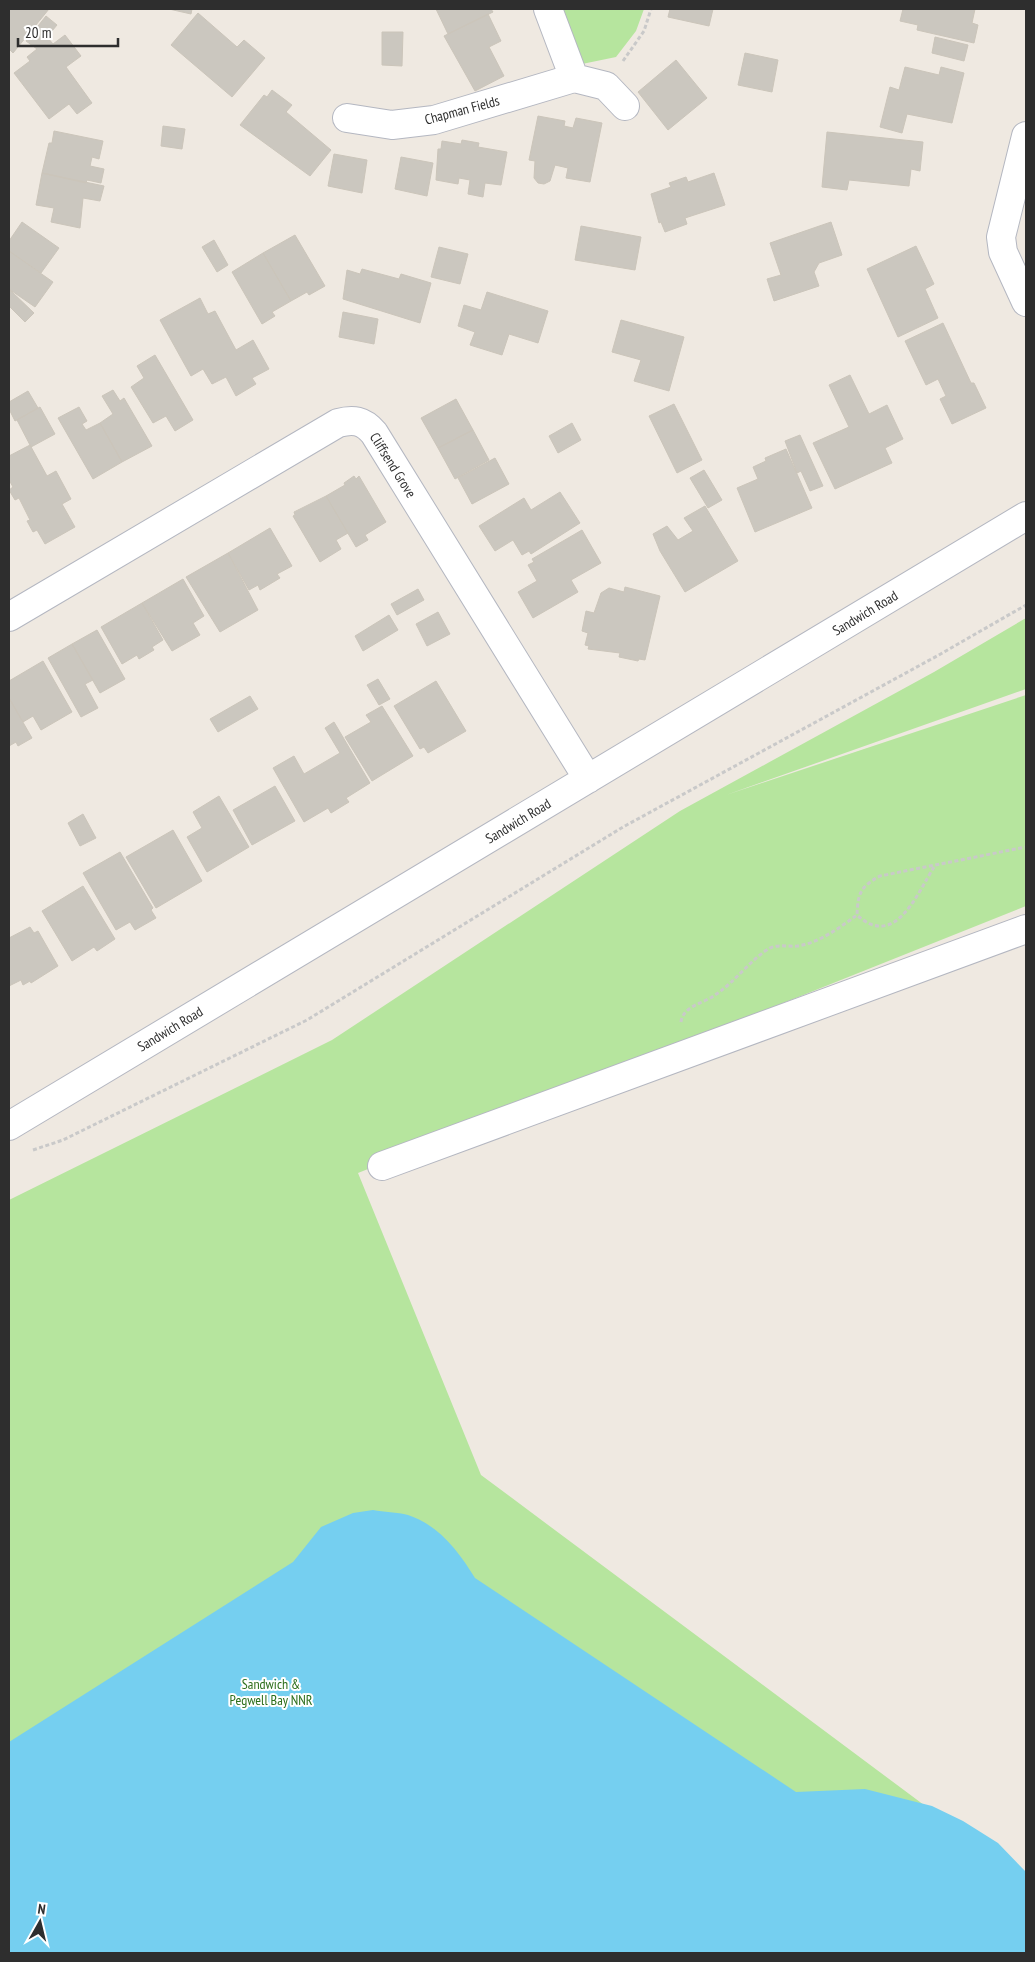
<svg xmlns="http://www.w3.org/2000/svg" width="1035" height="1962" viewBox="0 0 1035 1962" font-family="'PT Sans Narrow',sans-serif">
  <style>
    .green { fill: #b6e59e }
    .water { fill: #75cff0 }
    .building { fill: #cbc7bf; stroke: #cbc5ba }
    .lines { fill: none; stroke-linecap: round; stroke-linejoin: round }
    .minor-casing { stroke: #b4b7c1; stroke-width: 30 }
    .path { stroke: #c9c9c9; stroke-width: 3; stroke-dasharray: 4 2.5; stroke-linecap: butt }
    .minor { stroke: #fff; stroke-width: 28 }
    .labels { text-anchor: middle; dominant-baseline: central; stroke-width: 4; stroke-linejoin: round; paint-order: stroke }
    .street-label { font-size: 14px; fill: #2e2e2e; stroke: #fff }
    .park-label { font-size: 14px; fill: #2c6e1b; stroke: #fff }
  </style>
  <rect width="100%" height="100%" fill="#efe9e1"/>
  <path class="green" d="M560,9H644L636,31L616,57L582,64Z
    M1026,618V689L726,795L1026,695V906L358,1173L481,1475L1026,1881V1953H9V1200L332,1040L680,811L934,672Z"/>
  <path class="water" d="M373,1510C384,1512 397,1512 408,1515C439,1525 459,1552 475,1578L796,1792L865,1789L932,1806L963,1821L998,1843L1026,1872V1953H9V1742L293,1562L321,1527L353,1513Z"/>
  <path class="building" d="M9,9H49L13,53L9,49Z
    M169,9H192L191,14Z
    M436,9H491L493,12L448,34Z
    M670,9H713L709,26L668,17Z
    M903,9H975L972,23L978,25L974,43L917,30L918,25L900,21Z
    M198,13L237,47L244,40L265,58L232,97L171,45Z
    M488,14L501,41L489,47L504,76L475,91L444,36Z
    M46,16L57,25L47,37L53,44L65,35L81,56L66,67L92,103L77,114L69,104L49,119L14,73L30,61L27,57L37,49L26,41Z
    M382,32H403L402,66L382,65Z
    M935,37L968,45L964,61L932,53Z
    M745,53L778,60L772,92L738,85Z
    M676,60L707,98L668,130L638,92Z
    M905,67L939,75L941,67L964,73L952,123L907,114L902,133L880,127L890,87L899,90Z
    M272,90L292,105L286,112L331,150L310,176L240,125L264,95L267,97Z
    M538,116L565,121L564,126L573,128L576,118L602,123L590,182L566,178L568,168L555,165L550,181L544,184L538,183L534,178L535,161L529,160Z
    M163,126L185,129L182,149L161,146Z
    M54,131L103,141L99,159L92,157L90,166L104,169L101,183L87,180L86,183L42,173L49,143H52Z
    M827,132L923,142L920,171L911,169L909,186L849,180L847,190L822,187Z
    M462,140L479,143L478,147L507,152L501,185L485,183L483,197L468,194L470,180L459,178L458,184L436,180L438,149H441L442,141L461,144Z
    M334,154L367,160L362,193L328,186Z
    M401,157L433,163L427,196L395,189Z
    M42,173L104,186L100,201L83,198L80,228L51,222L54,208L36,205Z
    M714,173L725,205L685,218L687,224L665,232L661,222L659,223L651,194L671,187L669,183L686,177L688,182Z
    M22,222L59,248L41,273L9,251V241Z
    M831,222L842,255L819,263L814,272L819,286L774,301L767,279L781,275L770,243Z
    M581,226L641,237L635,270L575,260Z
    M295,235L325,286L309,295L307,292L291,301L263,253Z
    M214,240L228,265L217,272L202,247Z
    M916,246L934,284L925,289L938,318L898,337L867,269Z
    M439,247L468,254L460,284L431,277Z
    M9,251L53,282L35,307L9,289Z
    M263,253L291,301L272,312L275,316L262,324L232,272Z
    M362,269L399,279L401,274L431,283L420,323L343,299L347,270L360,274Z
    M10,290L34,313L25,322L9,306Z
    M487,292L548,311L538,343L509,334L502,355L470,345L475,332L458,326L464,305L481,310Z
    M200,298L208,314L215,311L236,350L253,340L269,369L252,378L256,384L236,396L226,377L212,384L203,369L191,376L160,320Z
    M343,312L378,319L374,344L339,337Z
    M621,320L684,337L669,391L634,381L641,360L612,352Z
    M943,323L971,383H974L986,408L952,424L940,399L946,396L938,379L926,385L905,341Z
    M155,355L193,420L175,431L166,416L153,423L131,387L144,378L137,366Z
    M850,375L869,414L887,405L903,439L885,448L892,463L835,489L813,443L849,427L829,385Z
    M113,390L120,401L124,398L152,446L122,462L100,423L113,414L102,396Z
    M28,391L38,408L15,421L9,409V402Z
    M456,399L473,430L438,448L421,418Z
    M674,404L702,460L677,473L649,416Z
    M40,407L55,434L31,447L17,420Z
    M79,407L87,421L82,424L86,430L100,423L122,462L93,479L58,418Z
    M572,423L581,440L558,453L549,436Z
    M473,430L489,460L455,479L438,448Z
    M800,435L823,486L810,491L801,471L797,473L785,441Z
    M30,445L47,476L56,471L71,499L62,504L75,527L45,544L37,530L33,532L27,521L30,520L19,498L15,500L9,490L13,487L9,480V456Z
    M786,449L812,508L755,532L737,488L758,479L753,467L766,461L765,458Z
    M495,458L509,484L472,504L458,478Z
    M704,470L722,500L708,508L690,478Z
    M354,476L356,479L359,476L386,522L365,535L368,540L356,547L326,496L345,485L344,483Z
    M560,492L580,523L531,554L529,551L522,555L513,540L495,551L479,526L524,498L531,510Z
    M326,496L348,533L336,540L341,549L320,562L293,516L295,515L294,512Z
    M705,506L738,561L685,592L660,551L653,534L667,526L678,540L693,531L684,518Z
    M270,528L292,566L277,574L280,578L260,590L258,585L249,590L228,553Z
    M582,530L601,563L571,580L578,592L533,618L518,592L537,581L528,565L534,562L532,559Z
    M228,553L258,610L220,632L186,577Z
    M183,579L204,616L193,623L200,635L172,651L142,603Z
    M625,587L660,596L645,660L639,659L638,661L619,657L620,653L588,649L589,646L585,645L588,633L582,631L586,611L594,613L601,593L609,588L624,592Z
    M418,589L424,600L397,615L391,604Z
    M142,603L163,640L152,647L154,650L139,659L137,655L122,664L101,627Z
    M438,612L450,634L427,646L416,624Z
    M389,615L398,630L363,651L355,636Z
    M97,630L125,679L100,693L72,644Z
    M72,644L93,680L85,684L98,708L81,717L48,658Z
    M43,661L72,712L41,730L33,716L23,722L9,698V681Z
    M378,679L390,699L379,705L367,685Z
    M436,681L466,731L428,753L424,747L420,749L394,706Z
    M250,696L258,709L218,732L210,719Z
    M9,698L32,738L18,746L16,742L9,746Z
    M382,706L413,756L372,781L345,737L371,722L366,715Z
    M334,722L370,783L346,798L349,802L331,813L328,808L304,822L273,768L294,756L304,774L340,753L325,728Z
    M275,786L295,821L252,845L233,810Z
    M219,796L249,847L207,872L187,837L202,828L193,812Z
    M83,814L96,838L80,846L68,823Z
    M173,830L202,881L156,908L126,857Z
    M120,852L153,908L151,910L156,918L135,930L130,922L116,930L83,873Z
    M83,886L115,939L97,951L94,947L72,961L42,911Z
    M30,927L34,933L38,931L58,966L31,983L30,981L23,985L21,980L9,986V938Z"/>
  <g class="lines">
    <g class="minor-casing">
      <path id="minor" d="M548,9L574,78
        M347,118L392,125L434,120L574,78L606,86L625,106
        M1026,136L1001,237L1003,252L1026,302
        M9,617L338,423C353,419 363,420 374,433L588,779
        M9,1126L1026,516
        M382,1166L1026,929"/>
    </g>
    <path class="path" d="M623,61L644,31L651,9
      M934,867C917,894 895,950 857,915C858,893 860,887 880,876L1026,847
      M681,1022C683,1006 704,1003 715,995C734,983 752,958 770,948C779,944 788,947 797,946C819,943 839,928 857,915
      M33,1150L63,1140L307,1020L623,827L937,656L1026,605"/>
    <use href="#minor" class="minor"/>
  </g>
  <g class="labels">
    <g class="street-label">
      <text transform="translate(462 110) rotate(-15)">Chapman Fields</text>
      <text transform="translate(393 465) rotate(58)">Cliffsend Grove</text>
      <text transform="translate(865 613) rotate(-31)">Sandwich Road</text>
      <text transform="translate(518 821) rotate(-31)">Sandwich Road</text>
      <text transform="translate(170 1029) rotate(-31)">Sandwich Road</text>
    </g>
    <g class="park-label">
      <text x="271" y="1684">Sandwich &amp;<tspan x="271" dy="16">Pegwell Bay NNR</tspan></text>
    </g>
  </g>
  <rect width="1035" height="1962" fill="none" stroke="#2e2e2e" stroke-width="20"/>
  <g transform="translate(40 1922) rotate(8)" stroke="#ffffff" stroke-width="4" paint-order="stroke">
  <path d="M0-4L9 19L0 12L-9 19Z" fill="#2e2e2e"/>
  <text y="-8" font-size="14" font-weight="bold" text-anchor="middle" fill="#2e2e2e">N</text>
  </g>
  <path d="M18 38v8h100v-8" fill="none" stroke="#2e2e2e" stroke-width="2.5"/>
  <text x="25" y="38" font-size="15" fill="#2e2e2e" stroke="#ffffff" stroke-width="4" paint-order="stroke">20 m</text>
</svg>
